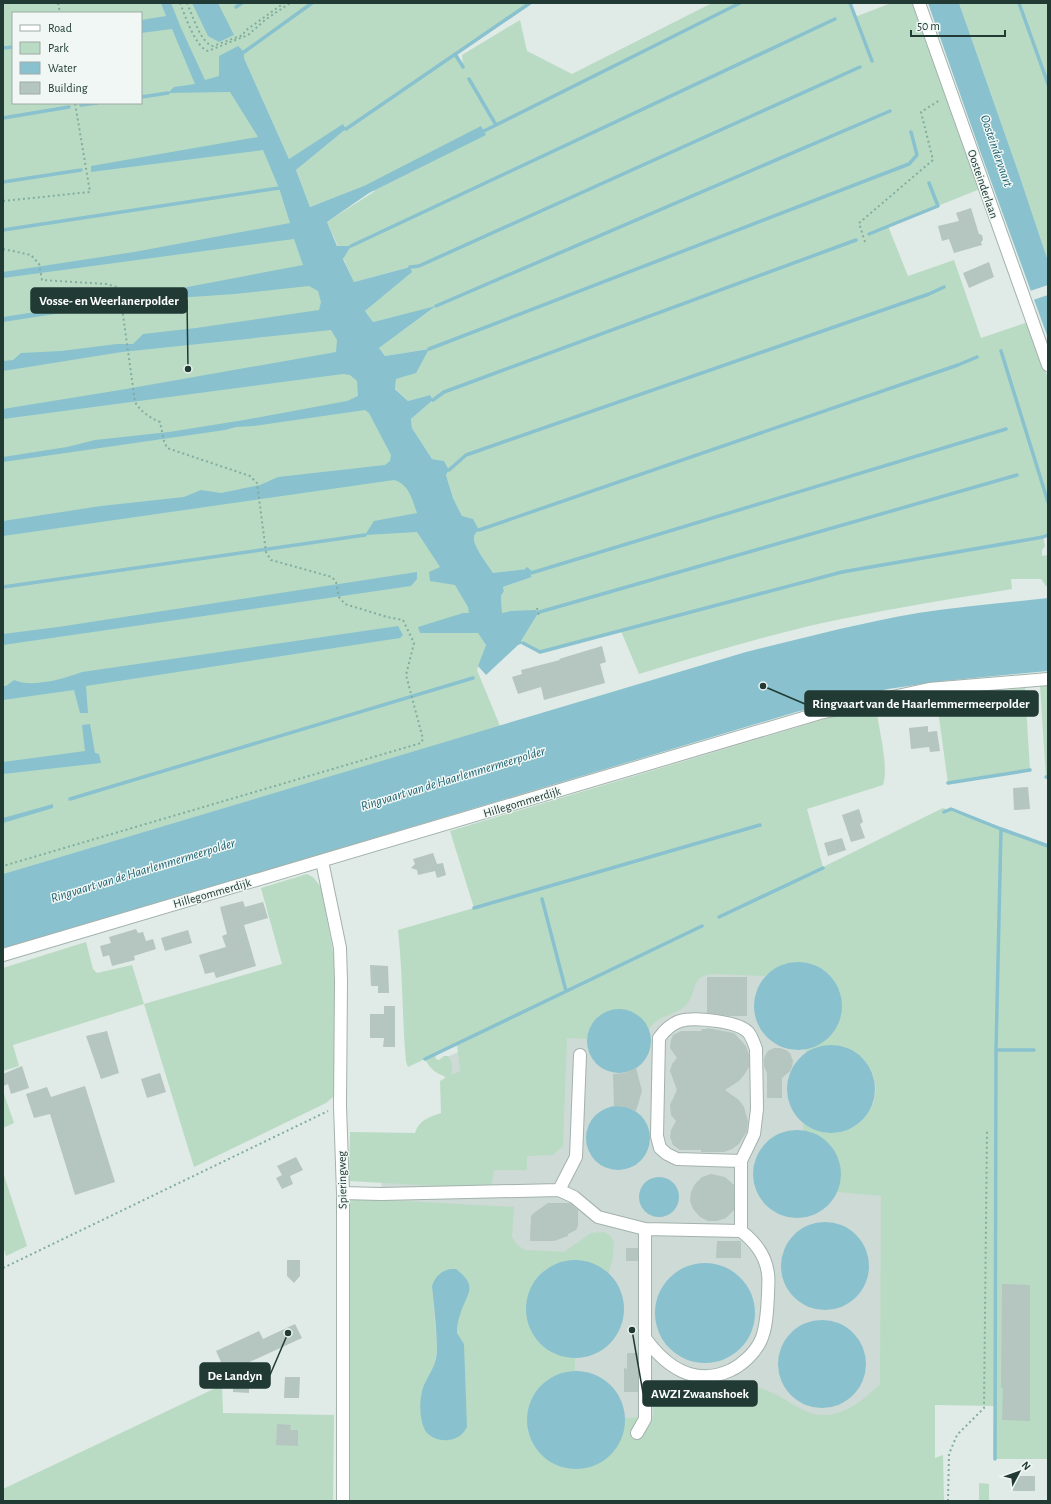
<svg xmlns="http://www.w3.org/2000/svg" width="1051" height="1504" viewBox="0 0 1051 1504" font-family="'Alegreya Sans',sans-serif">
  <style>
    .built { fill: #cedad5 }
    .green { fill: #b9dbc3; fill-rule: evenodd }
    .water { fill: #89c2ce }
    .pier { fill: #e0eae6 }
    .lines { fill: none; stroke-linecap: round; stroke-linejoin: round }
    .stream { stroke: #89c2ce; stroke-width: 3.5 }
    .building { fill: #b5c5bf }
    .minor-casing { stroke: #a3b2ad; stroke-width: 14 }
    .path { stroke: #81ada0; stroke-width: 2; stroke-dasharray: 2 3; stroke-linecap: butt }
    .minor { stroke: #fff; stroke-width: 12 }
    .labels { text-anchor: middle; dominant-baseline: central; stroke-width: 3; stroke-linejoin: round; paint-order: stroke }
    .street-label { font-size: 12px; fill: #213a34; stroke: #f0f7f4 }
    .water-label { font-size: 13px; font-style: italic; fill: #1e6373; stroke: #f0f7f4 }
    .leader { fill: none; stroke: #213a34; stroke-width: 1.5 }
    .callout-dot { fill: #213a34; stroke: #f0f7f4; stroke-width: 1.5 }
    .callout { fill: #213a34; stroke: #213a34; stroke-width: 1.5 }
    .callout-label { font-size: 13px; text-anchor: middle; font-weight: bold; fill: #fff }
  </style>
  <rect width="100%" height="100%" fill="#e0eae6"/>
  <path class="built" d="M891,853L884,1501H374L382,1157L441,1160L445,1058Z"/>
  <path class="green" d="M3,3H530L455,55L463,66L462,55L520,20L527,51L572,74L712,3H850L855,17L891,3H913L980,189L888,226L908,276L954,260L981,338L1028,322L1048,378V535L1043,537L1045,546L1042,550V556L1048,555V586H1046L1041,579H1011L1012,589C944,600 876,611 809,626C751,640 695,657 639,674L621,631L540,652L521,641L537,615L536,611H510L502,613L501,596L504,591L503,587L532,577L527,569L493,574C488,565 473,546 474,538C474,534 477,532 479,530L462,516L453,498L446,475L449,470L444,461L432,459L412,428L411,419L433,400L430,395L408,401L395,388L396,379L429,349L385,356L379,348L435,307L373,322L365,311L411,272L410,267L354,282L327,222L375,191L366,185L310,207L296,170L346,129L343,125L289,159L244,58V53L235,59L486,645L477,670L500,726L3,874ZM13,13H141V103H13Z
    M959,3H1048V261L1019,174Z
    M1048,685V777H1046L1040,686Z
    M1025,688L1030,770L948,783L936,696Z
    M876,709C879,728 889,768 883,785L807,809L823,867L943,808L1048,846V1459H995V1406L935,1405V1458L943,1455L944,1501H350L349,1198L514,1207L512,1237L517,1245L525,1250L564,1252L591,1233L604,1232L610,1235L614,1242L613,1258L608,1274C591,1258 561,1256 543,1272C539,1276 536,1283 533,1288C529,1294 525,1303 526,1311C527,1317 548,1345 553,1353L569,1358H575V1371L566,1372L527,1430L534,1446L577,1469C605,1466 623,1446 625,1418L653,1417L656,1381C691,1381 726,1378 759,1388C775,1392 789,1403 803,1410C833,1425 860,1404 880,1384L881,1196L837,1192C847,1164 832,1136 803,1131V1123C816,1132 823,1132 838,1131C849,1131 857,1126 864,1118C898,1081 853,1026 805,1054L806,1049L818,1045L830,1036L825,972C805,958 783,960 765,976L711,974C688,978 699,993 685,1006C676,1014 662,1016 655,1022C652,1024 650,1028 649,1030C640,1013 631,1009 613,1012C597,1014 589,1023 587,1039L567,1038L563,1146L553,1155L527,1156V1170H494L491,1189L349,1181L350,1132L415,1133C419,1120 429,1117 441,1113L440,1081L447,1077C436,1074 430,1069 425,1059L408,1067L406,1062C402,1018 403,974 398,930L474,908L450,831L778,733L838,715ZM457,1044L460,1071L451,1075C453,1067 453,1062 448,1056H444L439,1060L436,1059L435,1054ZM432,1286L463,1306L459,1317L457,1333L464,1344L426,1431L421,1420L422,1395L424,1385L432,1372L437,1350Z
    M307,874L313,877L321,887L334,957L336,999L334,1086L333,1097L326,1103L194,1167L144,1004L13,1045L19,1066L3,1071V968L86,942L93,969L97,973L132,965L144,1004L282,964L261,888Z
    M3,1091L14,1123L3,1128Z
    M3,1172L27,1246L6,1256L3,1245Z
    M222,1385L223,1413L334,1415L333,1501H3V1489Z
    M979,1483L989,1484V1501H979Z"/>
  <path class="water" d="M161,3H171L181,28L205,80L219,76V56L238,46L244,52V58L289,159L343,124L346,129L296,170L310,207L366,185L481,126L486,135L369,193L327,222L337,246H351L343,259L354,282L410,267L412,272L365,311L373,322L436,306L379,348L385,356L429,349L416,373L396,379L395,389L408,401L430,395L433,400L411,419L412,428L432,459L444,461L449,470L446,475L453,498L462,516L473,519L479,530C477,532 474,534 474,538C473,546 488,565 493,573L527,569L532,577L503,587L504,591L501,596L502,613L510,611L536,610L537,615L521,641L523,643L518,645L486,675L478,666L486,645L478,633H420L418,627L463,613H469L468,607L455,585L430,581L429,572L440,567L417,532L365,535L374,521L417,513C412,499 409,484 394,480L3,536V521L101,506L184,497L201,490L221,493L260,485L278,477L385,465L390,461L391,455L369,413L365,410L254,426L236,427L225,430L3,462V457L67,447L95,440L169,432L244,420L347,401L358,396L357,381L350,375L343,374L3,419V409L126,389L336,352L337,340L331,330L122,352L3,371V361L13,360L21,353L61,351L117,344H133L143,334L196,328L319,310L321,302L318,291L309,286L235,294L146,300L3,322V317L145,295L303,265L294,239L3,278V272L134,252L290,223L279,188L263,150L91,172V166L258,137L230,92L168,93L174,87L195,84L172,29L141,33V20L166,16Z
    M192,3H218L234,35L219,42L208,36Z
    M928,3H959L1019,174L1048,261V338L979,148Z
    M417,572V579L411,586L3,645V634L58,627Z
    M1048,598V671L943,681L888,689L796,712L3,949V874L746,652C803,638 860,623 918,613C961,606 1005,603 1048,598Z
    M398,626L403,635L400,638L86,686L88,713H80L74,690L3,700V686H6L14,680C33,688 63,679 82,672Z
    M90,724L95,753L99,754L101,763L3,774V762L85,751L82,725Z
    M53,804V808L3,823V818Z
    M754 1006a44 44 0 1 1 88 0a44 44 0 1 1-88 0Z
    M587 1041a32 32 0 1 1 64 0a32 32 0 1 1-64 0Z
    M787 1089a44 44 0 1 1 88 0a44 44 0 1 1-88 0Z
    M586 1138a32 32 0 1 1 64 0a32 32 0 1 1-64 0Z
    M753 1174a44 44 0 1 1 88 0a44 44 0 1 1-88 0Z
    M639 1197a20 20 0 1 1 40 0a20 20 0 1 1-40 0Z
    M781 1266a44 44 0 1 1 88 0a44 44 0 1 1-88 0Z
    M526 1309a49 49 0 1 1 98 0a49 49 0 1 1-98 0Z
    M655 1313a50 50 0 1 1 100 0a50 50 0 1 1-100 0Z
    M450,1269H456C479,1287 467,1292 460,1315C458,1320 457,1327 457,1333L464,1344L467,1427C463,1435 457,1439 448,1440C441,1441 434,1439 428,1434C418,1424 419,1397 424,1385C430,1372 436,1366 437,1351C437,1330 434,1307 432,1286C435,1277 441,1271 450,1269Z
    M778 1364a44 44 0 1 1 88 0a44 44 0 1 1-88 0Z
    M527 1420a49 49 0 1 1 98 0a49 49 0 1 1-98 0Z"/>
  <path class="pier" d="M1048,285V295L1033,300L1030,291Z"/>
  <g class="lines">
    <path class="stream" d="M850,3L872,61
      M1019,3L1048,84
      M236,7L242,3
      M3,48L13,47
      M244,52L312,3
      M455,54L463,67
      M469,79L496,125
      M141,97L168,93
      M81,105L97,103
      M3,118L69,107
      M346,129L530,3
      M484,131L740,3
      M3,182L81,170
      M3,230L279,188
      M869,234L938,206L929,183
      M351,246L835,19
      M410,267L419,266L860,67
      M436,306L890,111
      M429,349L909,164L917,155L911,132
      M1001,351L1048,502
      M433,400L444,392L856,240
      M449,470L466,455L929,294L944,287
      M479,530L958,365L977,357
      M527,569L531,573L1006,429
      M3,587L365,535
      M536,613L1017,475
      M523,643L540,652L842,572L1043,537L1048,535
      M1046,777H1048
      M948,783L1030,770
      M70,799L473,678
      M944,812L951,809L1001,829L996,1050H1034
      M1001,829L1048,846
      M542,899L566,991
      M474,908L760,825
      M719,917L823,868
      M425,1059L702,926
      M995,1459L996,1050"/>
  </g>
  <path class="building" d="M971,208L978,231L979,234L982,235L983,240L981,242L982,245L954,253L949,239L942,241L938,226L959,221L956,213Z
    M989,262L994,277L969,288L963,273Z
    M602,646L606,662L600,664L605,683L544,700L541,687L518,694L512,677L522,674L521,670L560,660L559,659Z
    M928,726V732L937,731L940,751L930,752L929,747L911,749L909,728Z
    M1028,787L1030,809L1014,810L1013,788Z
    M859,809L863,822L860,824L865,838L851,842L842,815Z
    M842,838L846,850L828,856L824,843Z
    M433,853L437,864L443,863L446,875L437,878L435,871L418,875L417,870L411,868L415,864L413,859Z
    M243,901L245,907L263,902L268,918L244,925L256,966L216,978L214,972L205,974L199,955L226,947L222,936L227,934L220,907Z
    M136,929L138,933L143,932L146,941L153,939L156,949L134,956L135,960L112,966L109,955L103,957L100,946L111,943L109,937Z
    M188,930L192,943L165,951L161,938Z
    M370,965L388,966L389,993H378V986H371Z
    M707,977H747V1016H731L707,1013Z
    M384,1006H395V1047H383L384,1038H370V1014H384Z
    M707,1028L734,1033L746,1046L749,1055V1067L744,1075L739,1081L725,1090L739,1100L744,1107L748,1121L747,1131L739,1144L732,1149L724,1152H701V1150H680L673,1145L670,1137L671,1130L676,1121L671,1115L670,1105L677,1090L670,1071L672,1064L677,1058L670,1048L671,1040L673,1035L681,1031H701L702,1029H707Z
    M107,1031L119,1073L101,1079L86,1036Z
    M774,1048H780L786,1050L790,1053L793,1061L792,1067L790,1071L782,1078V1098H767V1073L764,1066V1058L768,1051Z
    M22,1066L29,1088L11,1094L8,1084L3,1086V1074Z
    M636,1068L642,1091L636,1111L626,1107L614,1106L613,1074L624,1073Z
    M160,1073L166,1092L147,1098L141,1079Z
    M85,1086L115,1182L75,1195L50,1114L34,1118L26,1094L47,1087L51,1097Z
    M296,1157L303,1170L290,1176L293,1184L282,1189L276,1178L282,1175L277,1166Z
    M711,1174L725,1177L734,1185V1210L726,1218L717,1221H708L700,1217L693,1209L690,1201L691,1192L695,1184L702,1177Z
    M548,1203H570L578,1210V1226L576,1230L568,1234V1236L554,1241H530L531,1216L534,1213Z
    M717,1241H741V1258H716Z
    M626,1248H638V1261H626Z
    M287,1260H300V1276L294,1283L287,1276Z
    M1002,1284L1030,1285V1421L1002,1420L1003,1388H1001Z
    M295,1324L302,1338L245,1364L249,1367V1393L233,1392V1370L226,1373L216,1351L259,1331L263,1339Z
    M627,1353H638V1392H624V1368L627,1369Z
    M285,1377H300L299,1398H284Z
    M277,1424L291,1425L290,1430H298V1446L276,1445Z
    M1013,1476H1035V1491H1013Z"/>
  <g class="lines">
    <g class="minor-casing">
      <path id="minor" d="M919,3L1048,365
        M322,861L340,948L341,981L340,1106L343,1193V1501
        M3,955L820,713L929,689L1048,679
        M559,1190L576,1157L580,1055
        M343,1193L381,1194L559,1190L574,1197L598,1217L645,1229L741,1231V1161L754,1134L757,1109L756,1049C754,1043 752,1037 748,1032C737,1021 695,1017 680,1021C671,1024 664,1031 659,1038L657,1136L660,1148L667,1154L677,1159L741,1161
        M645,1338C666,1367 695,1387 731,1370C743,1364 755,1353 761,1340C767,1326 767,1310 768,1295C768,1288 769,1280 768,1274C766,1256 754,1241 741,1231
        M637,1433L645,1419V1229"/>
    </g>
    <path class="path" d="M58,3L60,13
      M180,3C185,15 195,47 208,51L248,35L265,20L290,3
      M187,3C192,14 201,44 213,46L243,35L245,31L284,3
      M3,201L90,192L75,103
      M865,242L859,223L933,160L921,112L940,100
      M3,249L31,255L39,264L42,280L106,284L117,287L120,293L135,402C141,412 149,417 160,422L164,441L167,448L250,476L257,483L266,552L271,560L332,577L336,582L339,597L345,604L387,617L403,620L414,643L406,675L423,739L421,743L3,866
      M537,608L539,617
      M3,1268L328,1111
      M948,1501L949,1454L957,1435L984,1408L987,1129"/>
    <use href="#minor" class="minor"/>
  </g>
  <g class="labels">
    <g class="street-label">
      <text transform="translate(983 184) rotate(71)">Oosteinderlaan</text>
      <text transform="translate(522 802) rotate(-17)">Hillegommerdijk</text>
      <text transform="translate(212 893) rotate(-16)">Hillegommerdijk</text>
      <text transform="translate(342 1180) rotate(-91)">Spieringweg</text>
    </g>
    <g class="water-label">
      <text transform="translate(996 151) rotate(71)">Oosteindervaart</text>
      <text transform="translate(453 779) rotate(-17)">Ringvaart van de Haarlemmermeerpolder</text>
      <text transform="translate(143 871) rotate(-17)">Ringvaart van de Haarlemmermeerpolder</text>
    </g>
  </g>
  <path class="leader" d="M188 369L187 300M763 686L805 704M288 1333L270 1375M632 1330L643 1393"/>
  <g class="callout-dot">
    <circle cx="188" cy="369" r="4"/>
    <circle cx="763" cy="686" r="4"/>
    <circle cx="288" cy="1333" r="4"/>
    <circle cx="632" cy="1330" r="4"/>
  </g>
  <g class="callout">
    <rect x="31" y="288" width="156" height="25" rx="4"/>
    <rect x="805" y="691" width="233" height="25" rx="4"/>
    <rect x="200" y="1363" width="70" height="25" rx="4"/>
    <rect x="643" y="1381" width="114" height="25" rx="4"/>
  </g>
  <g class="callout-label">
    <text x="109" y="305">Vosse- en Weerlanerpolder</text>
    <text x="921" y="708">Ringvaart van de Haarlemmermeerpolder</text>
    <text x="235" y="1380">De Landyn</text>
    <text x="700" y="1398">AWZI Zwaanshoek</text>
  </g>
  <rect width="1051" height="1504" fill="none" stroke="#213a34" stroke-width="8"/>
  <rect x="12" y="12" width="130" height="92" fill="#f0f7f4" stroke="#9daba7"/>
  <rect x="20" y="25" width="20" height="6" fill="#ffffff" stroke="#9daba7"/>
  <text x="48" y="32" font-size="12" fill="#213a34">Road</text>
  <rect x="20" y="42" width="20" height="12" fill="#b9dbc3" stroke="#9daba7"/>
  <text x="48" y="52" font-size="12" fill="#213a34">Park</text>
  <rect x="20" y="62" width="20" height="12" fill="#89c2ce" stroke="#9daba7"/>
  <text x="48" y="72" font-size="12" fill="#213a34">Water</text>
  <rect x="20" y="82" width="20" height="12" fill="#b5c5bf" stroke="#9daba7"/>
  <text x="48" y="92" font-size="12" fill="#213a34">Building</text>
  <g transform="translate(1019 1472) rotate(49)" stroke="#f0f7f4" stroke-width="3" paint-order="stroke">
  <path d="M0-3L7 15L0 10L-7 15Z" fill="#213a34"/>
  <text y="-6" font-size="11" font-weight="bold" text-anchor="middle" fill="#213a34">N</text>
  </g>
  <path d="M911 30v6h94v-6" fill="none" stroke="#213a34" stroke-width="2"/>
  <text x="917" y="30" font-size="12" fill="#213a34" stroke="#f0f7f4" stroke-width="3" paint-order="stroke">50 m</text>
</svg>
